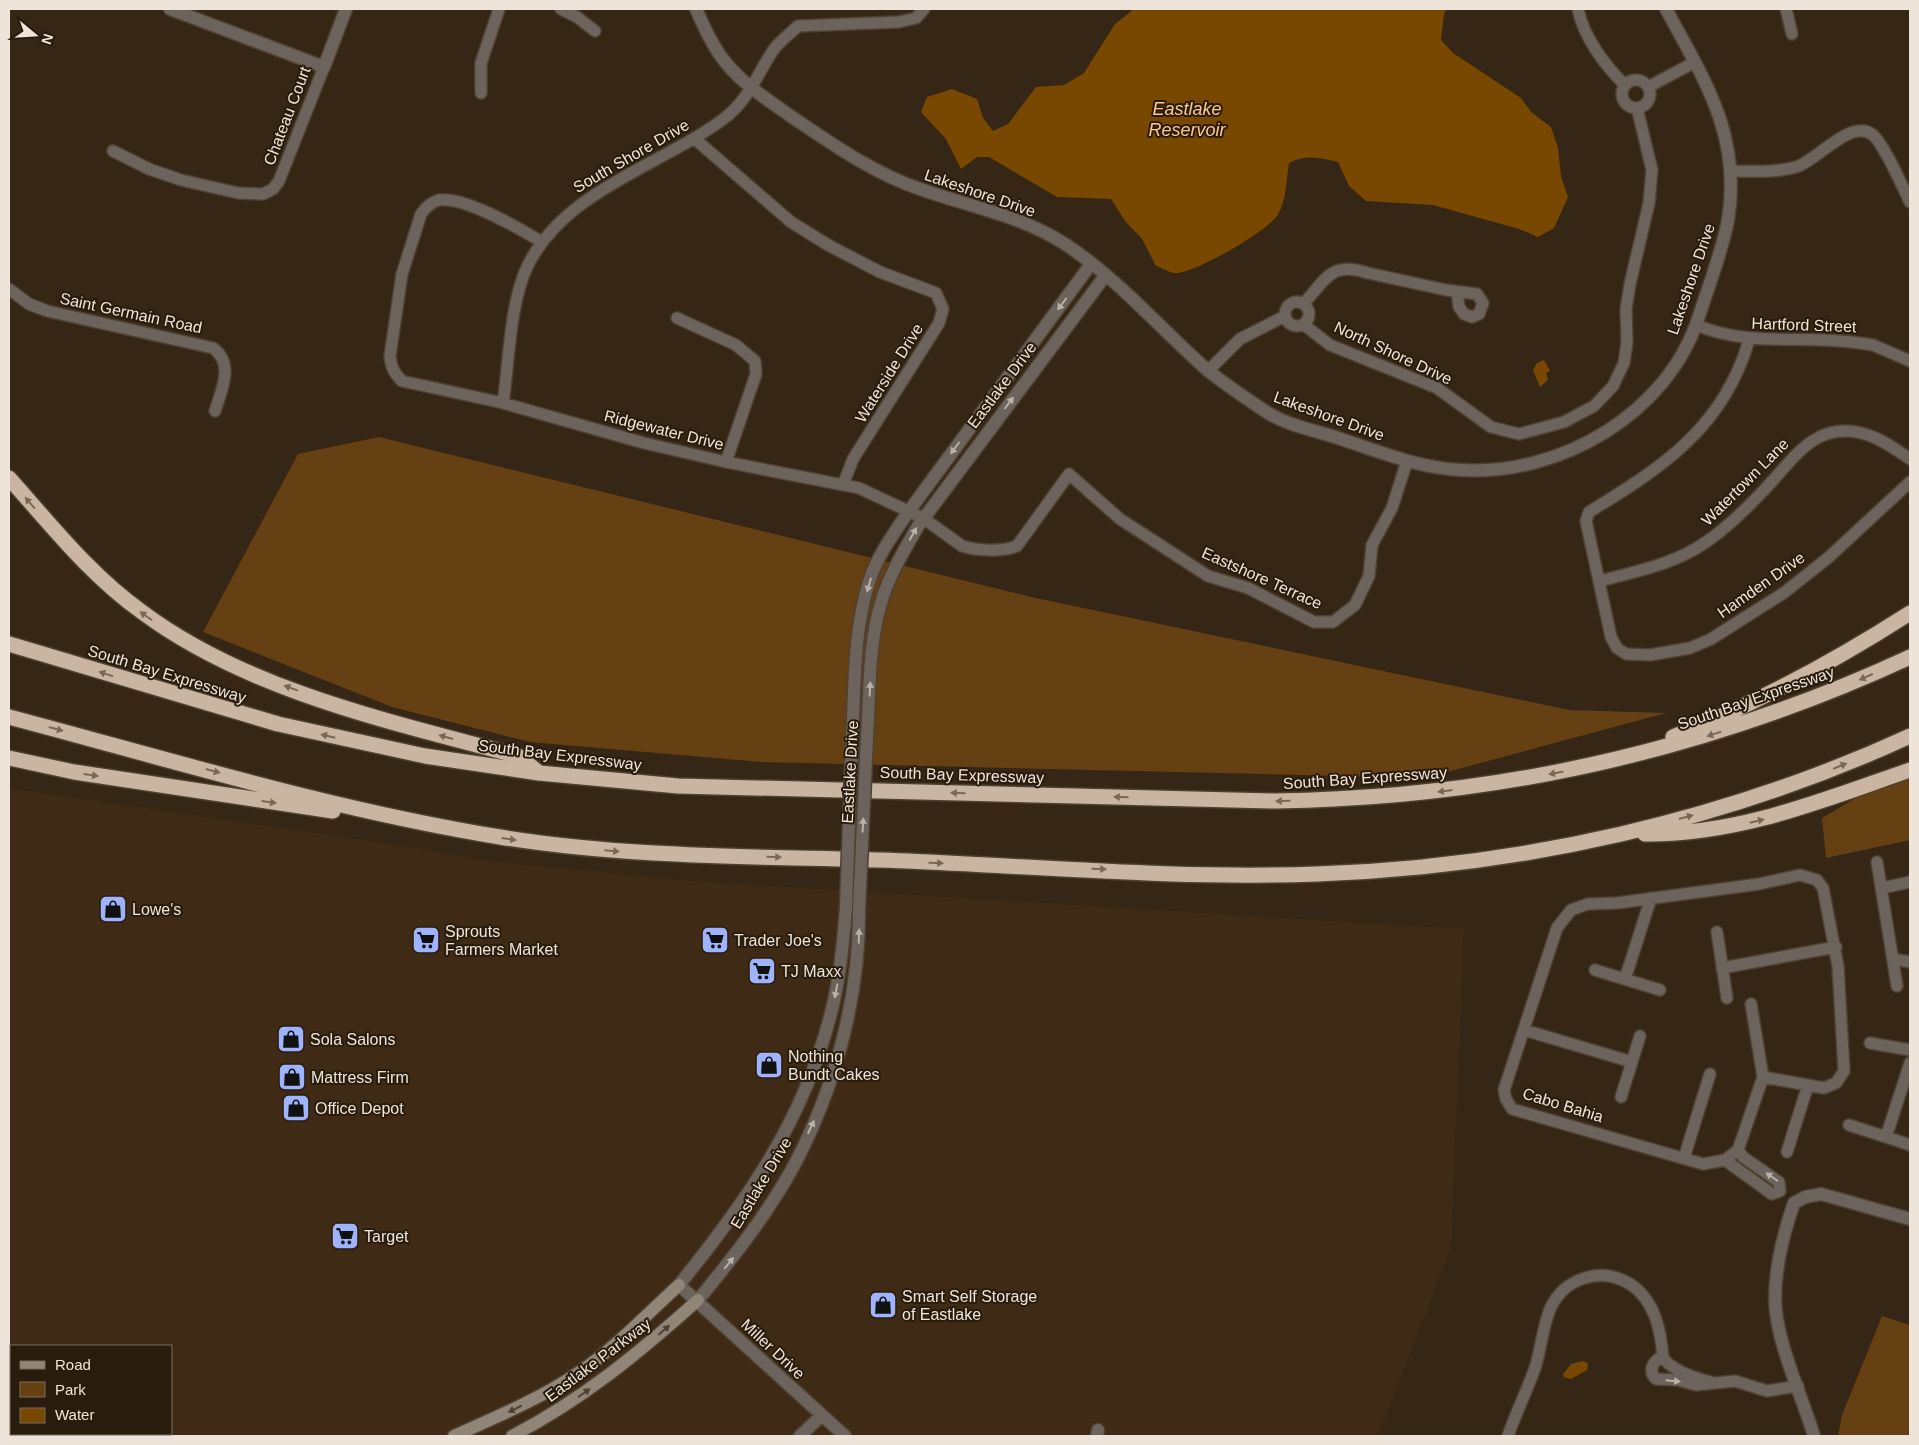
<svg xmlns="http://www.w3.org/2000/svg" width="1919" height="1445" viewBox="0 0 1919 1445" font-family="Arial,sans-serif">
  <style>
    .built { fill: #3e2a15; fill-rule: evenodd }
    .green { fill: #654013 }
    .water { fill: #784700 }
    .lines { fill: none; stroke-linecap: round; stroke-linejoin: round }
    .minor-casing { stroke: #4f4131; stroke-width: 14 }
    .tertiary-casing { stroke: #4f4131; stroke-width: 15 }
    .secondary-casing { stroke: #4f4131; stroke-width: 15 }
    .motorway-casing { stroke: #4f4131; stroke-width: 18 }
    .minor { stroke: #6c645c; stroke-width: 11 }
    .tertiary { stroke: #6c645c; stroke-width: 12 }
    .secondary { stroke: #918578; stroke-width: 12 }
    .motorway { stroke: #c9b5a2; stroke-width: 15 }
    .tertiary-bridge-casing { stroke: #4f4131; stroke-width: 15; stroke-linecap: butt }
    .tertiary-bridge { stroke: #6c645c; stroke-width: 12 }
    .oneway { fill: #bab1a8 }
    .oneway2 { fill: #7a6857 }
    .oneway3 { fill: #4e4132 }
    .labels { text-anchor: middle; dominant-baseline: central; stroke-width: 4; stroke-linejoin: round; paint-order: stroke }
    .street-label { font-size: 16px; fill: #eee4da; stroke: #2a1c0c }
    .poi-label { font-size: 16px; fill: #eee4da; stroke: #2a1c0c; text-anchor: start }
    .water-label { font-size: 18px; font-style: italic; fill: #fdc790; stroke: #2a1c0c }
  </style>
  <rect width="100%" height="100%" fill="#352616"/>
  <path class="built" d="M9,788L386,843L491,861L696,881L1464,929L1451,1248L1378,1436H9ZM11,1346H171V1434H11Z"/>
  <path class="green" d="M379,437L1031,597L1569,710L1666,713L1425,778L761,762L530,742L392,707L203,632L298,454Z
    M1910,766V840L1826,858L1822,818Z
    M1882,1316L1910,1325V1436H1838L1842,1415Z"/>
  <path class="water" d="M1134,9H1447L1444,14L1441,40L1453,53L1521,98L1531,112L1551,127L1558,148L1561,176L1568,197L1554,228L1538,237L1519,229L1433,205L1366,201L1349,186L1338,162C1320,158 1306,154 1289,163C1286,180 1287,201 1277,216C1266,232 1198,271 1178,273C1171,274 1162,268 1156,266L1142,239L1125,221L1111,199L1057,197L989,157H977L961,169L946,139L921,112L927,97L952,89L977,99L983,118L993,131L1008,124L1036,87L1064,85L1084,73L1115,24Z
    M1544,360L1550,371L1546,373L1548,380L1540,387L1533,370L1537,363Z
    M1582,1361L1588,1363L1587,1370L1571,1379L1564,1377L1563,1374L1571,1364Z"/>
  <g class="lines">
    <g class="minor-casing">
      <path id="minor" d="M561,9L577,17L595,31
        M1578,9C1583,36 1605,66 1625,85
        M1786,9L1792,34
        M1622 94a14 14 0 1 1 28 0a14 14 0 1 1-28 0Z
        M1648,87L1695,62
        M481,93V63L499,9
        M695,139L791,222L828,245L880,272L936,293L943,309L939,323L853,459L843,485
        M113,151L149,169L181,180L238,193L263,194L273,189L279,181L324,67
        M1731,171C1752,171 1775,173 1796,167C1816,162 1851,117 1873,135C1885,146 1902,186 1910,202
        M542,242C520,229 465,196 439,200C431,202 426,207 421,214L402,274L390,356C391,367 394,373 402,381L503,403L644,443L726,462L859,488L923,518L962,546C977,551 1003,552 1017,546L1069,474L1120,519L1208,576L1248,588L1314,622H1333L1355,605L1369,576L1372,545L1392,508L1407,461
        M9,289L29,304L47,311L213,348C235,364 221,391 215,411
        M1285 314a12 12 0 1 1 24 0a12 12 0 1 1-24 0Z
        M1303,304C1327,279 1330,261 1368,273L1446,290L1477,294L1483,303L1479,314L1472,317L1464,314L1459,307L1457,292
        M677,318L736,345L755,361L756,374L726,462
        M1303,324L1330,345L1437,388L1491,427L1519,434L1564,422L1594,406L1613,386L1624,363L1627,342L1626,309L1630,284L1649,203L1652,170L1637,108
        M1696,325C1752,348 1802,334 1859,343L1873,345L1910,361
        M1749,340C1724,427 1663,467 1589,512L1586,521L1611,637L1617,648L1626,654L1650,655L1690,648L1711,639L1785,592L1829,557L1910,482
        M1208,371L1240,339L1285,316
        M503,403C509,362 510,301 528,265C566,189 662,166 726,117C749,98 756,77 772,52C778,42 790,34 798,26L899,22L916,18L924,9
        M1600,581C1637,571 1675,564 1706,542C1727,528 1748,507 1765,489C1795,458 1816,418 1868,435C1883,440 1897,450 1910,459
        M1877,862L1897,986
        M1882,888L1910,882
        M1717,932L1727,998
        M1893,959L1910,962
        M1722,968L1836,947
        M1595,970L1660,990
        M1625,979L1651,898
        M1751,1004L1763,1077L1824,1088L1836,1083L1844,1071L1838,966L1823,888L1817,880L1800,875L1759,884L1617,903L1588,904L1571,910L1557,928L1504,1090L1506,1099L1512,1109L1703,1164L1725,1160L1738,1150L1763,1077
        M1524,1030L1632,1062
        M1870,1043L1910,1050
        M1910,1063L1886,1137L1910,1145
        M1621,1097L1640,1036
        M1849,1125L1886,1137
        M1787,1152L1808,1085
        M1684,1158L1710,1074
        M1725,1160L1772,1194L1780,1191L1779,1182L1743,1157L1738,1150
        M1711,1382C1695,1378 1673,1371 1663,1358L1658,1359C1651,1365 1649,1373 1656,1379L1678,1380L1696,1385L1735,1381L1767,1391L1798,1386
        M1508,1436C1516,1412 1528,1389 1536,1365C1541,1347 1543,1327 1550,1309C1564,1278 1601,1266 1630,1284C1655,1300 1661,1331 1663,1358"/>
    </g>
    <g class="tertiary-casing">
      <path id="tertiary" d="M170,9L324,67L346,9
        M696,9C704,27 713,47 726,63C744,85 768,100 792,117C832,144 873,173 920,189C968,206 1022,216 1065,244C1117,278 1159,327 1205,368C1224,384 1247,399 1268,413C1289,426 1318,431 1341,439C1380,452 1419,468 1461,470C1560,476 1668,414 1699,316C1709,285 1722,252 1728,220C1742,136 1704,79 1666,9
        M867,737C870,693 868,646 881,603C889,575 904,551 918,526L1105,276
        M852,739C855,687 853,632 869,582C877,556 894,533 909,511L1091,264
        M698,1300C732,1259 765,1217 791,1171C834,1092 860,998 859,909
        M800,1436L821,1416
        M845,1436L679,1285C747,1201 804,1120 831,1013C840,979 843,943 846,908
        M1097,1436L1098,1430
        M1814,1436C1802,1396 1781,1353 1776,1312C1772,1279 1783,1234 1794,1203L1805,1197L1821,1194L1910,1219"/>
    </g>
    <g class="secondary-casing">
      <path id="secondary" d="M454,1436C496,1417 540,1399 578,1373C615,1348 646,1315 679,1285
        M512,1436C582,1400 640,1352 698,1300"/>
    </g>
    <g class="motorway-casing">
      <path id="motorway" d="M9,478C51,525 90,575 142,612C248,691 392,722 518,756L538,772
        M9,644L278,724L425,756L539,773L678,786L1275,801C1496,798 1709,750 1910,657
        M9,717C171,760 334,810 500,837C635,859 772,856 908,861C1044,867 1181,879 1317,874C1520,867 1725,821 1910,736
        M1673,737C1755,704 1835,661 1910,613
        M9,758L74,772L333,811
        M1645,834C1739,835 1823,800 1910,770"/>
    </g>
    <use href="#minor" class="minor"/>
    <use href="#tertiary" class="tertiary"/>
    <use href="#secondary" class="secondary"/>
    <use href="#motorway" class="motorway"/>
    <g class="tertiary-bridge-casing">
      <path id="tertiary-bridge" d="M846,908L852,739
        M859,909L867,737"/>
    </g>
    <use href="#tertiary-bridge" class="tertiary-bridge"/>
  </g>
  <defs><path id="oneway-solid" d="M-6-.8H1V-3.2L6.5 0L1 3.2V.8H-6Z" transform="scale(1.25)"/></defs>
  <g class="oneway">
    <use href="#oneway-solid" transform="translate(1062 304) rotate(127)"/>
    <use href="#oneway-solid" transform="translate(1009 403) rotate(-53)"/>
    <use href="#oneway-solid" transform="translate(955 448) rotate(127)"/>
    <use href="#oneway-solid" transform="translate(913 534) rotate(-61)"/>
    <use href="#oneway-solid" transform="translate(869 585) rotate(106)"/>
    <use href="#oneway-solid" transform="translate(870 689) rotate(-87)"/>
    <use href="#oneway-solid" transform="translate(863 825) rotate(-87)"/>
    <use href="#oneway-solid" transform="translate(859 936) rotate(-88)"/>
    <use href="#oneway-solid" transform="translate(836 991) rotate(101)"/>
    <use href="#oneway-solid" transform="translate(811 1127) rotate(-65)"/>
    <use href="#oneway-solid" transform="translate(1772 1177) rotate(-145)"/>
    <use href="#oneway-solid" transform="translate(729 1263) rotate(-51)"/>
    <use href="#oneway-solid" transform="translate(1673 1381) rotate(5)"/>
  </g>
  <g class="oneway2">
    <use href="#oneway-solid" transform="translate(30 503) rotate(-131)"/>
    <use href="#oneway-solid" transform="translate(146 616) rotate(-145)"/>
    <use href="#oneway-solid" transform="translate(106 674) rotate(-163)"/>
    <use href="#oneway-solid" transform="translate(1866 677) rotate(156)"/>
    <use href="#oneway-solid" transform="translate(291 688) rotate(-160)"/>
    <use href="#oneway-solid" transform="translate(56 729) rotate(15)"/>
    <use href="#oneway-solid" transform="translate(1714 734) rotate(163)"/>
    <use href="#oneway-solid" transform="translate(328 736) rotate(-167)"/>
    <use href="#oneway-solid" transform="translate(446 737) rotate(-165)"/>
    <use href="#oneway-solid" transform="translate(1840 766) rotate(-22)"/>
    <use href="#oneway-solid" transform="translate(213 771) rotate(15)"/>
    <use href="#oneway-solid" transform="translate(1556 773) rotate(169)"/>
    <use href="#oneway-solid" transform="translate(91 775) rotate(8)"/>
    <use href="#oneway-solid" transform="translate(1445 791) rotate(173)"/>
    <use href="#oneway-solid" transform="translate(958 793) rotate(-178)"/>
    <use href="#oneway-solid" transform="translate(1121 797) rotate(-178)"/>
    <use href="#oneway-solid" transform="translate(1283 801) rotate(179)"/>
    <use href="#oneway-solid" transform="translate(269 802) rotate(8)"/>
    <use href="#oneway-solid" transform="translate(1686 817) rotate(-15)"/>
    <use href="#oneway-solid" transform="translate(1757 821) rotate(-13)"/>
    <use href="#oneway-solid" transform="translate(509 839) rotate(8)"/>
    <use href="#oneway-solid" transform="translate(612 851) rotate(5)"/>
    <use href="#oneway-solid" transform="translate(774 857) rotate(2)"/>
    <use href="#oneway-solid" transform="translate(936 863) rotate(2)"/>
    <use href="#oneway-solid" transform="translate(1099 869) rotate(2)"/>
  </g>
  <g class="oneway3">
    <use href="#oneway-solid" transform="translate(664 1330) rotate(-41)"/>
    <use href="#oneway-solid" transform="translate(584 1393) rotate(-35)"/>
    <use href="#oneway-solid" transform="translate(515 1409) rotate(154)"/>
  </g>
  <defs>
    <g id="shop-square" transform="scale(1.4375)"><rect x="-9" y="-9" width="18" height="18" rx="4" fill="#9fb3fd" stroke="#2a1c0c"/><path d="M-5-2.5h2.3a2.7 3.5 0 0 1 5.4 0H5L5.5 6h-11ZM-1.5-2.5h3a1.5 2.3 0 0 0-3 0Z" fill="#111"/></g>
    <g id="supermarket-square" transform="scale(1.4375)"><rect x="-9" y="-9" width="18" height="18" rx="4" fill="#9fb3fd" stroke="#2a1c0c"/><path d="M-6-5.5h2.5l.6 2H6L4.5 2H-2.5L-4.4-4H-6ZM-1.5 3.2a1.3 1.3 0 1 0 .1 0ZM3 3.2a1.3 1.3 0 1 0 .1 0Z" fill="#111"/></g>
  </defs>
  <g fill-rule="evenodd">
    <use href="#shop-square" x="113" y="909"/>
    <use href="#supermarket-square" x="426" y="940"/>
    <use href="#supermarket-square" x="715" y="940"/>
    <use href="#supermarket-square" x="762" y="971"/>
    <use href="#shop-square" x="291" y="1039"/>
    <use href="#shop-square" x="769" y="1065"/>
    <use href="#shop-square" x="292" y="1077"/>
    <use href="#shop-square" x="296" y="1108"/>
    <use href="#supermarket-square" x="345" y="1236"/>
    <use href="#shop-square" x="883" y="1305"/>
  </g>
  <g class="labels">
    <g class="street-label">
      <text transform="translate(287 116) rotate(-69)">Chateau Court</text>
      <text transform="translate(631 156) rotate(-30)">South Shore Drive</text>
      <text transform="translate(980 193) rotate(19)">Lakeshore Drive</text>
      <text transform="translate(1691 279) rotate(-71)">Lakeshore Drive</text>
      <text transform="translate(131 313) rotate(12)">Saint Germain Road</text>
      <text transform="translate(1804 325) rotate(2)">Hartford Street</text>
      <text transform="translate(1393 353) rotate(25)">North Shore Drive</text>
      <text transform="translate(889 373) rotate(-58)">Waterside Drive</text>
      <text transform="translate(1002 385) rotate(-53)">Eastlake Drive</text>
      <text transform="translate(1329 416) rotate(20)">Lakeshore Drive</text>
      <text transform="translate(664 430) rotate(14)">Ridgewater Drive</text>
      <text transform="translate(1745 482) rotate(-45)">Watertown Lane</text>
      <text transform="translate(1262 578) rotate(24)">Eastshore Terrace</text>
      <text transform="translate(1761 585) rotate(-35)">Hamden Drive</text>
      <text transform="translate(167 674) rotate(17)">South Bay Expressway</text>
      <text transform="translate(1756 698) rotate(-19)">South Bay Expressway</text>
      <text transform="translate(560 755) rotate(7)">South Bay Expressway</text>
      <text transform="translate(850 772) rotate(-87)">Eastlake Drive</text>
      <text transform="translate(962 775) rotate(2)">South Bay Expressway</text>
      <text transform="translate(1365 778) rotate(-4)">South Bay Expressway</text>
      <text transform="translate(1563 1105) rotate(17)">Cabo Bahia</text>
      <text transform="translate(761 1183) rotate(-59)">Eastlake Drive</text>
      <text transform="translate(773 1349) rotate(43)">Miller Drive</text>
      <text transform="translate(598 1360) rotate(-37)">Eastlake Parkway</text>
    </g>
    <g class="poi-label">
      <text x="132" y="909">Lowe's</text>
      <text x="445" y="931">Sprouts<tspan x="445" dy="18">Farmers Market</tspan></text>
      <text x="734" y="940">Trader Joe's</text>
      <text x="781" y="971">TJ Maxx</text>
      <text x="310" y="1039">Sola Salons</text>
      <text x="788" y="1056">Nothing<tspan x="788" dy="18">Bundt Cakes</tspan></text>
      <text x="311" y="1077">Mattress Firm</text>
      <text x="315" y="1108">Office Depot</text>
      <text x="364" y="1236">Target</text>
      <text x="902" y="1296">Smart Self Storage<tspan x="902" dy="18">of Eastlake</tspan></text>
    </g>
    <g class="water-label">
      <text x="1187" y="109">Eastlake<tspan x="1187" dy="21">Reservoir</tspan></text>
    </g>
  </g>
  <rect width="1919" height="1445" fill="none" stroke="#eee4da" stroke-width="20"/>
  <rect x="10" y="1345" width="162" height="90" fill="#2a1c0c" stroke="#786c5e"/>
  <rect x="20" y="1361" width="25" height="8" fill="#918578" stroke="#786c5e"/>
  <text x="55" y="1370" font-size="15" fill="#eee4da">Road</text>
  <rect x="20" y="1382" width="25" height="15" fill="#654013" stroke="#786c5e"/>
  <text x="55" y="1395" font-size="15" fill="#eee4da">Park</text>
  <rect x="20" y="1408" width="25" height="15" fill="#784700" stroke="#786c5e"/>
  <text x="55" y="1420" font-size="15" fill="#eee4da">Water</text>
  <g transform="translate(35 35) rotate(108)" stroke="#2a1c0c" stroke-width="4" paint-order="stroke">
  <path d="M0-4L9 19L0 12L-9 19Z" fill="#eee4da"/>
  <text y="-8" font-size="14" font-weight="bold" text-anchor="middle" fill="#eee4da">N</text>
  </g>
</svg>
